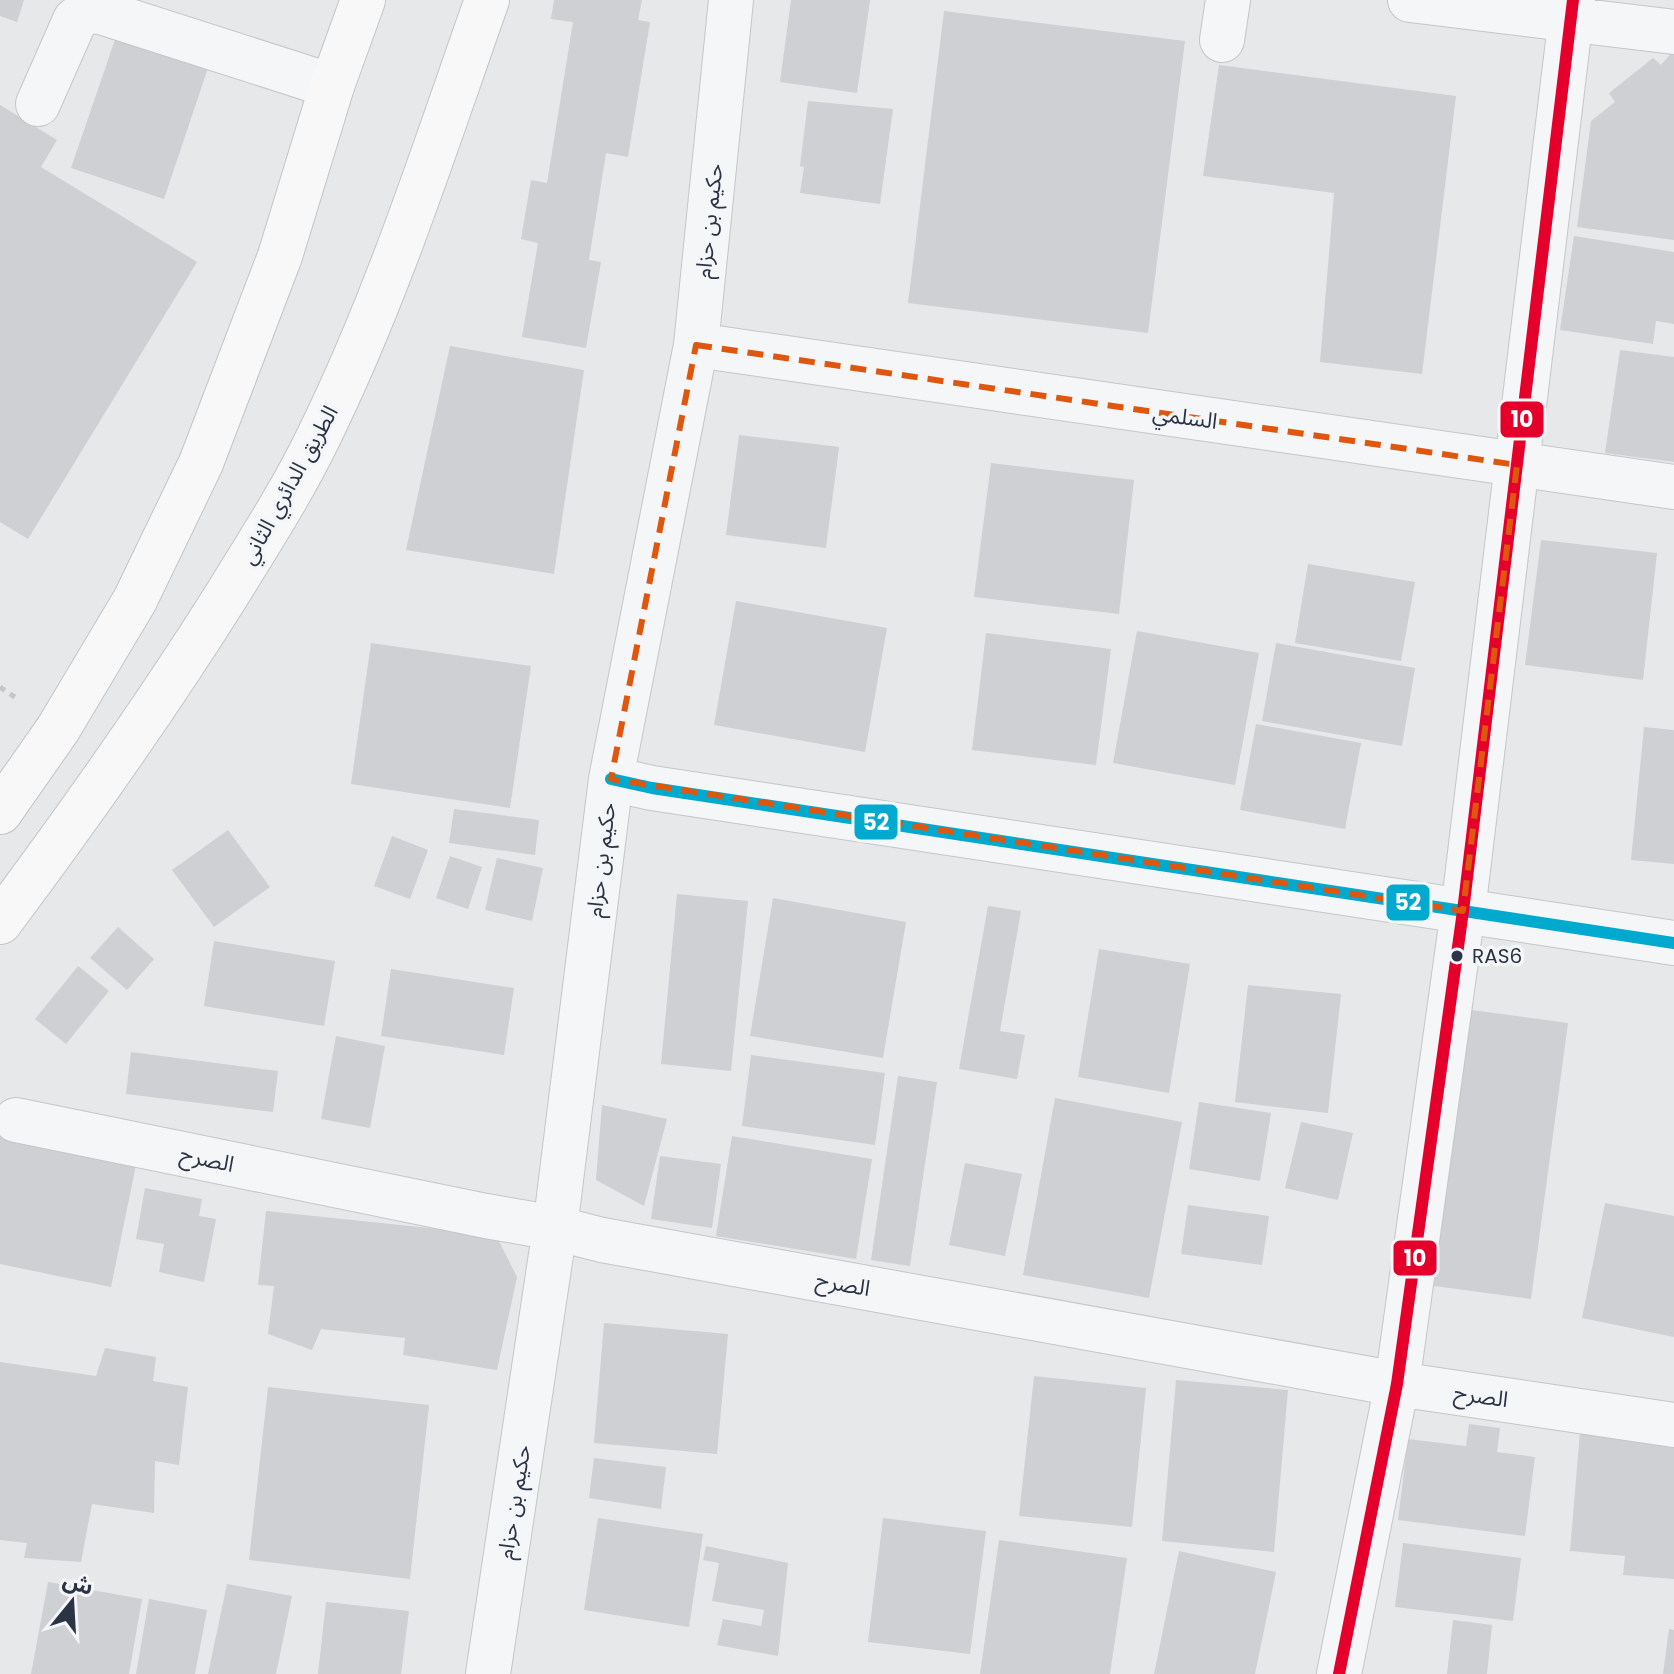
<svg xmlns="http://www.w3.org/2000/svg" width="1674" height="1674" viewBox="0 0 1674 1674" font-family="Poppins,'Noto Sans Arabic',sans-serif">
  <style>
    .building { fill: #ced0d3 }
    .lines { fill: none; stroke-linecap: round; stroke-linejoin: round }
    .minor-casing { stroke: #c4c6c8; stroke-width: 46 }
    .major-casing { stroke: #c2c5c8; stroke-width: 46 }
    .path { stroke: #c5c6ca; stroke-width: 5; stroke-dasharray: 6 6; stroke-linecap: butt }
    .minor { stroke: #f5f6f7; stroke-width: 44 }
    .major { stroke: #f8f8f8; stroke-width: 44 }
    .bus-1-casing { stroke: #f4f6f9; stroke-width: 18 }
    .bus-2-casing { stroke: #f4f6f9; stroke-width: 18 }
    .bus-1 { stroke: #00a9ce; stroke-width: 12 }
    .bus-2 { stroke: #e4002b; stroke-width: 12 }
    .marked { fill: none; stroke: #df570f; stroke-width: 6; stroke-dasharray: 16 10; stroke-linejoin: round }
    .bus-dot { fill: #2b3445; stroke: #f4f6f9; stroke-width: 3 }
    .labels { text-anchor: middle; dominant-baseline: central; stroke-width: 7; stroke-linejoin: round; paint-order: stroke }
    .bus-label { font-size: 20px; fill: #2b3445; stroke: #f4f6f9; text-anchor: start }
    .street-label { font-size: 22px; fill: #2b3445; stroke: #f4f6f9 }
    .line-badge { stroke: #f4f6f9; stroke-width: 3 }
    .badge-label { font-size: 22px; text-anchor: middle; font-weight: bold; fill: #fff }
  </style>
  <rect width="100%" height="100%" fill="#e6e8ea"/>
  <path class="building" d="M0,0H24L17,22L0,16Z
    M554,0H642L638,20L650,22L628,157L606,153L589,260L601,262L586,348L522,337L538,243L521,239L531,180L547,183L573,22L551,19Z
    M791,0H870L857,93L780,82Z
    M944,11L1185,41L1148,333L908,303Z
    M120,25L212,56L164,199L71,168Z
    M1674,50V240L1577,227L1591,121L1615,102L1609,93L1653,58L1661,65Z
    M1219,65L1456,96L1422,374L1320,362L1334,193L1203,176Z
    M808,101L893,109L880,204L800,193L804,167L800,166Z
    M0,105L57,140L41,167L197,262L28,539L0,522Z
    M1574,236L1674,252V324L1656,321L1653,344L1560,330Z
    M450,346L584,370L554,574L406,550Z
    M1620,350L1674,357V462L1605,453Z
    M739,435L839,447L826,548L726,535Z
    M991,463L1134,480L1119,614L974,597Z
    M1541,540L1657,553L1643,680L1525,665Z
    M1308,564L1415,582L1401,661L1295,643Z
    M736,601L887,628L865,752L714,725Z
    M1137,631L1259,653L1235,785L1113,763Z
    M986,633L1111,649L1096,765L972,750Z
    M371,643L531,666L510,808L351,784Z
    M1276,643L1415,668L1402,746L1262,721Z
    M1256,724L1361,743L1345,829L1240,810Z
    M1644,727L1674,730V864L1631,860Z
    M454,809L539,820L535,855L449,843Z
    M228,830L270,887L214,927L172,870Z
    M392,836L428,850L410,899L374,886Z
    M450,856L482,867L468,909L436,898Z
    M497,858L543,868L532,921L485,910Z
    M677,894L748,901L731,1071L661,1064Z
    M773,898L906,922L883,1058L750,1036Z
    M988,906L1021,911L1000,1031L1025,1035L1017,1079L959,1069Z
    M118,927L154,959L127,990L90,958Z
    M214,941L335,961L324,1026L204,1006Z
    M1099,949L1190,964L1169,1093L1078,1077Z
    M78,966L109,991L66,1044L35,1019Z
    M391,969L514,988L504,1055L381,1036Z
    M1248,985L1341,994L1328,1113L1235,1102Z
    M1464,1009L1568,1023L1531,1299L1427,1285Z
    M336,1036L385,1046L370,1128L321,1119Z
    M131,1052L278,1071L273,1112L126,1094Z
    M751,1055L885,1073L875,1145L742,1126Z
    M898,1076L937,1082L910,1266L871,1260Z
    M1055,1098L1182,1122L1149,1298L1023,1275Z
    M1199,1102L1271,1113L1260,1181L1189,1169Z
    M602,1105L667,1119L644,1206L596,1180Z
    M1301,1122L1353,1133L1338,1200L1285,1188Z
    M0,1132L137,1160L111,1287L0,1264Z
    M732,1136L872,1159L856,1259L716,1236Z
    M660,1156L721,1164L712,1228L651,1219Z
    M965,1163L1022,1174L1005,1256L949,1245Z
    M145,1188L202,1199L199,1216L216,1219L204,1282L159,1272L164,1244L136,1239Z
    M1605,1203L1674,1216V1337L1582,1318Z
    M1188,1205L1269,1216L1262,1265L1181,1254Z
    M266,1211L496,1235L517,1277L497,1370L403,1355L405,1338L321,1329L312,1350L268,1334L274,1286L258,1285Z
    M604,1323L728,1334L717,1454L594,1443Z
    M105,1348L156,1357L153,1381L188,1387L179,1465L155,1461L154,1513L92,1504L81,1562L24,1558L27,1543L0,1540V1362L96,1376Z
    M1034,1376L1146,1388L1132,1527L1019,1516Z
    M1176,1380L1288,1390L1274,1552L1162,1541Z
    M268,1387L429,1405L410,1579L249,1560Z
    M1469,1424L1500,1428L1497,1452L1535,1457L1525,1536L1398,1520L1408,1439L1466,1446Z
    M1580,1432L1674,1441V1579L1623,1575L1625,1556L1570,1551Z
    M594,1458L666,1467L661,1509L589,1498Z
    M598,1518L703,1534L689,1627L584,1610Z
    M883,1518L986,1531L970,1654L868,1642Z
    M999,1540L1127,1558L1110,1674H980Z
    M1403,1543L1521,1558L1513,1621L1395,1607Z
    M706,1546L788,1563L778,1656L717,1645L723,1619L761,1626L764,1610L712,1601L719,1563L703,1560Z
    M1179,1551L1276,1572L1255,1674H1154Z
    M48,1582L142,1599L129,1674H31Z
    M227,1584L292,1596L276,1674H208Z
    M149,1599L207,1610L195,1674H136Z
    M326,1602L409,1611L401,1674H318Z
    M1453,1620L1492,1625L1487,1674H1447Z
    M1669,1629L1674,1630V1674H1663Z"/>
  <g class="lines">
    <g class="minor-casing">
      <path id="minor" d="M1410,0L1674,32
        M1222,40L1228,0
        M38,104L75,20L85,13L98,11L332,86
        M696,345L1674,487
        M611,779L652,788L1674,943
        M16,1120L486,1216L555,1228L602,1240L1397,1384L1674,1425
        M488,1674L555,1228L611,779L696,345L731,0
        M1339,1674L1397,1384L1463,911L1573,0"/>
    </g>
    <g class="major-casing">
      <path id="major" d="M0,812L58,729L135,600L201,463L280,256L332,86L363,0
        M0,922C80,815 157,706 228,593C260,541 293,490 319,436C388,295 435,147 487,0"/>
    </g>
    <path class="path" d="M0,687L19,700"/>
    <use href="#minor" class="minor"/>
    <use href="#major" class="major"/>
    <g class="bus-1-casing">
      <path id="bus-1" d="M611,779L652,788L1674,943"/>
    </g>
    <g class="bus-2-casing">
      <path id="bus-2" d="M1339,1674L1397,1384L1463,911L1573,0"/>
    </g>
    <use href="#bus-1" class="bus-1"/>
    <use href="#bus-2" class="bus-2"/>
  </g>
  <path class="marked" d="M696,345L1517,465L1463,911L611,779Z"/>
  <circle class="bus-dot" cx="1457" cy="956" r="7"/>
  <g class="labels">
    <g class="bus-label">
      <text x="1472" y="956">RAS6</text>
    </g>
    <g class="street-label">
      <text transform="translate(709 221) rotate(-84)">حكيم بن حزام</text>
      <text transform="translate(1185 417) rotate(8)">السلمي</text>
      <text transform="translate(289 485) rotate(-61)">الطريق الدائري الثاني</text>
      <text transform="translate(601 860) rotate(-83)">حكيم بن حزام</text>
      <text transform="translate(207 1159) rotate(12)">الصرح</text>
      <text transform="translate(843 1284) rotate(10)">الصرح</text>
      <text transform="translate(1481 1396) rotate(8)">الصرح</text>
      <text transform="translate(514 1502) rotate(-81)">حكيم بن حزام</text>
    </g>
  </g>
  <g class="line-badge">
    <rect x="1499" y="400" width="46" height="39" rx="8" fill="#e4002b"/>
    <rect x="853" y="803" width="46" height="38" rx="8" fill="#00a9ce"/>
    <rect x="1385" y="883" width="46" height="39" rx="8" fill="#00a9ce"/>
    <rect x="1392" y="1239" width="46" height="38" rx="8" fill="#e4002b"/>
  </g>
  <g class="badge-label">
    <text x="1522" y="427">10</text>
    <text x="876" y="830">52</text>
    <text x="1408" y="910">52</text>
    <text x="1415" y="1266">10</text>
  </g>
  <g transform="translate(72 1602) rotate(18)" stroke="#f4f6f9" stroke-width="6" paint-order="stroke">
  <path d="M0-6L14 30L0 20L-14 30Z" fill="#2b3445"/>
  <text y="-12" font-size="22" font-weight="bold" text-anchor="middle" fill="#2b3445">ش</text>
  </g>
</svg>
